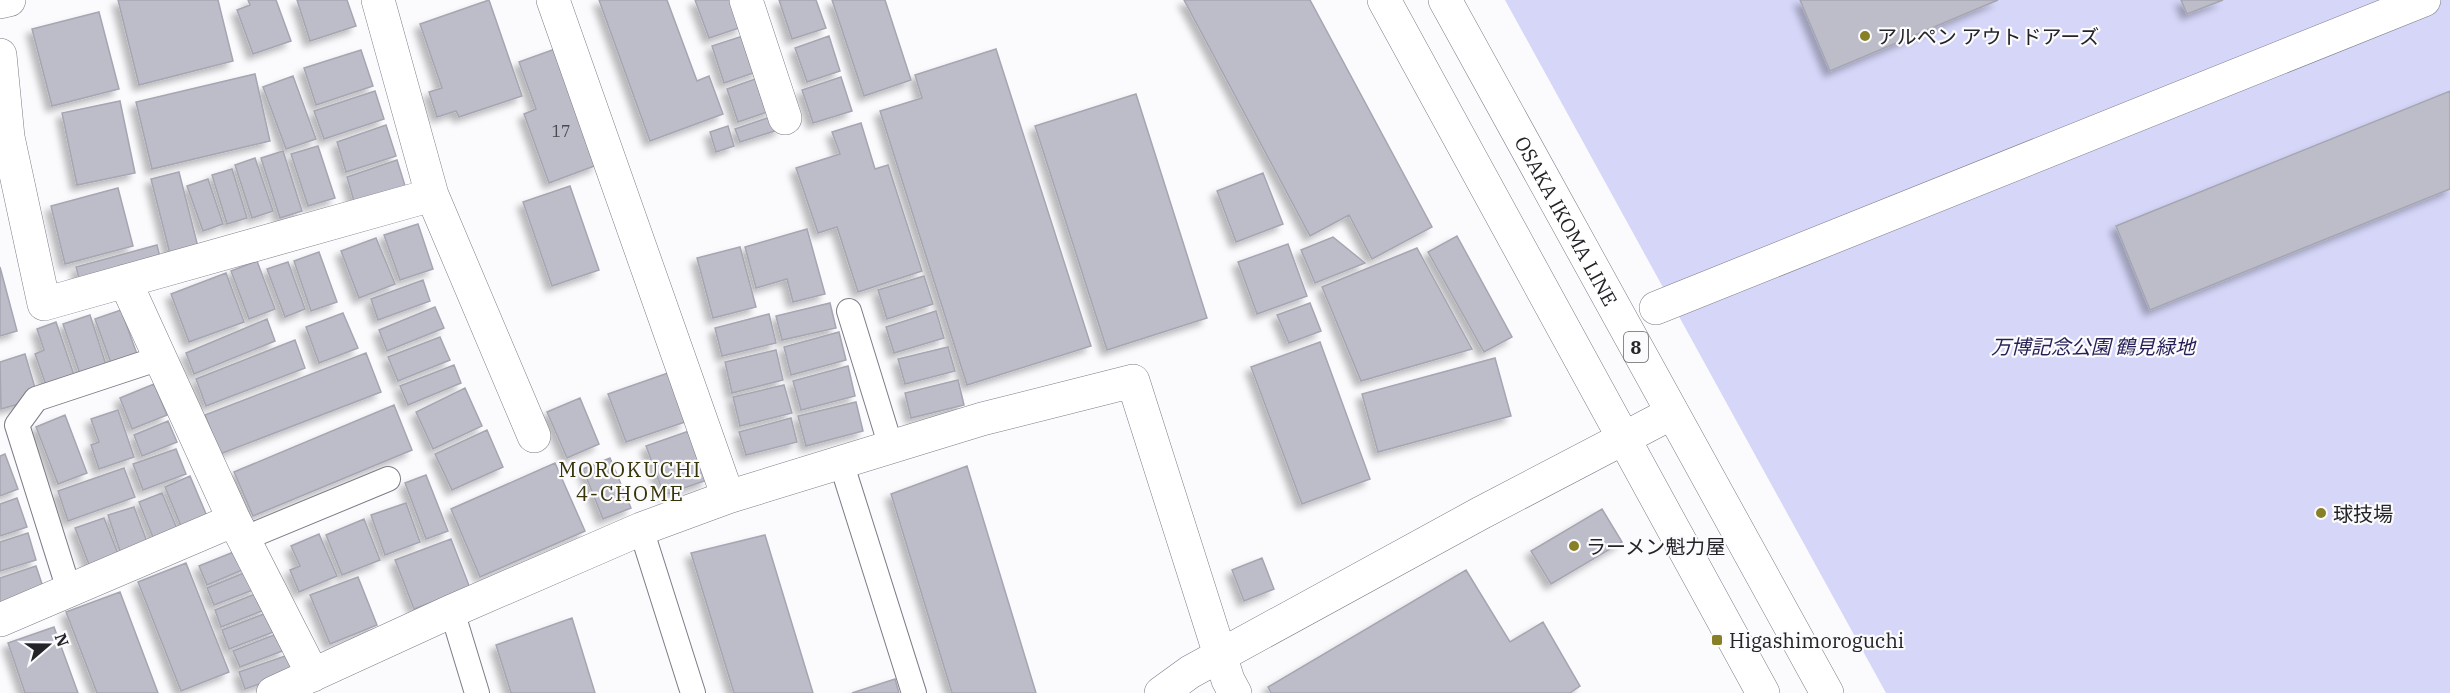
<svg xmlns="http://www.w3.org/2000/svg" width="2450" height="693" viewBox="0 0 2450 693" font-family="'IBM Plex Serif','Noto Sans JP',serif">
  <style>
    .green { fill: #d5d6f8 }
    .building { fill: #bcbdc8; stroke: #a6a6b2; stroke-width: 1.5; filter: url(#shadow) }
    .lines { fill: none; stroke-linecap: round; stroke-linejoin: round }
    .service-casing { stroke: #7b7c87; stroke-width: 26 }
    .pedestrian-casing { stroke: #7b7c87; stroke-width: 34 }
    .minor-casing { stroke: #7b7c87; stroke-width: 34 }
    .primary-casing { stroke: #7b7c87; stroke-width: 34 }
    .service { stroke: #fff; stroke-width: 24 }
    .pedestrian { stroke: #fff; stroke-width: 33 }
    .minor { stroke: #fff; stroke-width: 33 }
    .primary { stroke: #fff; stroke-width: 33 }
    .poi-dot { fill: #888027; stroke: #fbfbfe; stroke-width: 2 }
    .labels { text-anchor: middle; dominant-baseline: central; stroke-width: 4.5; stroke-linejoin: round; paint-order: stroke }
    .number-label { font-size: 16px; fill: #494a50 }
    .shield { fill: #fbfbfe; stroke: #646468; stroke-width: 1.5 }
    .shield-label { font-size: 18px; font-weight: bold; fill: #232328 }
    .poi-label { font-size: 20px; fill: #232328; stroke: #fbfbfe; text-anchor: start }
    .street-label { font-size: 20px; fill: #232328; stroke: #fbfbfe }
    .park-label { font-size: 20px; font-style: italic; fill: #261f55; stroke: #fbfbfe }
    .neighbourhood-label { font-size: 21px; letter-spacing: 1.5px; fill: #383409; stroke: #fbfbfe }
  </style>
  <defs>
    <filter id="shadow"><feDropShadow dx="-5.5" dy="5.5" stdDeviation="3" flood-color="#0004"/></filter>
  </defs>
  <rect width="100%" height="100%" fill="#fbfbfe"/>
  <path class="green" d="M1505,0H2450V693H1886Z"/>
  <path class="building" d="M118,0H218L233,61L139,85Z
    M248,0H276L291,41L253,54L237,10L250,5Z
    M297,0H347L356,26L310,41Z
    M489,0L522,96L459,117L456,111L437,117L429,92L442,88L420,24Z
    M599,0H667L697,81L709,76L723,114L650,141Z
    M695,0H732L742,27L709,38Z
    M779,0H816L826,28L792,39Z
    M832,0H885L911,80L864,96Z
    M1184,0H1310L1432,227L1372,259L1349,215L1310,236Z
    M1800,0H1998L1830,71Z
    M2181,0H2223L2187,14Z
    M99,12L119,89L52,106L32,29Z
    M746,35L759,71L724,83L712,46Z
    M829,36L840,71L807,82L795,48Z
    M555,49L597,165L549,183L524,114L536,109L519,62Z
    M996,49L1091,346L967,385L880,111L922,98L915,75Z
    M361,50L373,86L316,105L304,68Z
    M255,74L270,141L152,169L136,102Z
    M293,76L316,139L286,149L263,87Z
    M761,77L773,110L738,122L727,89Z
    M841,77L852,111L813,123L802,90Z
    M375,91L384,119L324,139L314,111Z
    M2450,91V189L2150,310L2116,226Z
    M1136,94L1207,318L1107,350L1035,126Z
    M120,101L135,173L77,185L62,113Z
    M776,115L781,129L740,142L735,129Z
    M861,123L875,169L888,165L922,271L858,292L837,227L818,233L796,168L840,154L832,132Z
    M386,125L396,156L346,172L337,142Z
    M728,126L734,146L716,152L710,132Z
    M318,146L335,198L308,206L291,154Z
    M283,151L302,211L280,218L261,158Z
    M255,158L273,211L252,218L235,165Z
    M397,160L406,189L355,205L347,177Z
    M232,169L247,218L227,224L212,175Z
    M179,172L198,247L170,254L151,179Z
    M1263,173L1283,224L1236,242L1217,191Z
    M208,179L223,224L203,231L187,186Z
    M570,186L599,270L552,286L523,202Z
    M118,188L133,246L65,264L51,206Z
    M418,224L433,269L400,280L384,235Z
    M807,229L825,294L793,302L787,279L756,288L745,247Z
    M1457,236L1512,337L1484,352L1428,252Z
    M1333,237L1365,263L1315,283L1301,250Z
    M376,238L395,284L359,298L341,251Z
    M1288,244L1307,296L1257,314L1238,262Z
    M157,245L161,261L80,282L76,267Z
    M740,247L756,307L713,318L697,258Z
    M1417,248L1472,349L1361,381L1322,287Z
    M319,252L337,302L311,311L294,261Z
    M257,261L275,309L249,319L231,271Z
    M288,262L305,309L285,317L267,269Z
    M0,267L17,331L0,336Z
    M226,273L244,322L189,342L171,294Z
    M924,276L933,304L887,319L878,290Z
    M423,280L430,301L378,320L371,299Z
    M830,303L836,328L782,340L776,316Z
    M1310,303L1321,331L1289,343L1277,315Z
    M435,307L444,328L387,351L379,330Z
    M121,310L137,354L111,363L95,319Z
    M936,311L944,338L894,353L886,327Z
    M343,313L358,348L319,363L306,327Z
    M769,314L776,343L722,356L715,328Z
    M90,315L106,365L80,374L63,324Z
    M267,319L275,341L194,374L186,353Z
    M56,322L75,378L47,388L35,354L44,350L37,329Z
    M839,332L846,360L791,375L784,347Z
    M440,337L450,360L398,381L388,357Z
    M295,340L305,368L206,406L196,379Z
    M1320,342L1370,479L1302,504L1251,367Z
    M948,347L955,371L905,384L898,359Z
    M776,350L783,380L732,393L725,362Z
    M366,353L381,392L220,454L205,415Z
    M25,354L36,391L26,402L1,409L0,362Z
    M1495,358L1511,416L1378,452L1362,394Z
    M454,365L461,383L408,405L400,386Z
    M848,366L855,396L801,410L793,381Z
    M668,373L685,422L626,442L608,394Z
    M958,380L964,405L911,418L905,393Z
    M154,384L167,415L132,429L120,398Z
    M784,385L792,413L740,426L733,397Z
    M465,388L482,426L433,449L416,412Z
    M580,398L599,444L567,458L547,412Z
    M856,402L863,431L806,446L798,416Z
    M394,405L412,450L253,516L234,472Z
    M118,410L134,457L99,469L91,445L99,442L91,419Z
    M65,415L87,473L58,484L36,427Z
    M791,418L797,442L746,455L739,432Z
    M168,421L177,442L142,456L134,435Z
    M487,430L503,467L452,490L435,454Z
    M689,431L707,480L664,495L646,446Z
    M176,449L186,474L143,490L133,464Z
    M5,454L18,489L0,496V456Z
    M610,458L631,508L603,519L583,469Z
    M555,463L585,531L480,577L451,509Z
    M967,466L1036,693H952L891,494Z
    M124,468L135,497L68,521L58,491Z
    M426,475L448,531L426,539L405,483Z
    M190,476L209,521L183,531L165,487Z
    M162,493L178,531L154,540L139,502Z
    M17,498L27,527L0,536V504Z
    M406,503L420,542L385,555L371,515Z
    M134,507L149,547L122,557L108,515Z
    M1602,509L1622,542L1551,584L1531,551Z
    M104,518L120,559L91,570L75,528Z
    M364,519L380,560L342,575L326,535Z
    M28,533L36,560L0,571V542Z
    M319,534L337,576L299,592L290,570L300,566L291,546Z
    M765,535L813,693H734L691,553Z
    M451,539L470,588L414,609L395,560Z
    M241,549L249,567L207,585L199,566Z
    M1262,558L1274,589L1244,601L1232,570Z
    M186,563L229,672L181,691L138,582Z
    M36,566L44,590L0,605V578Z
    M251,570L258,588L214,605L207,588Z
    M1466,570L1510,642L1543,622L1580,686L1570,693H1271L1268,687Z
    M358,577L377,625L330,644L310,595Z
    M120,592L158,693H97L66,612Z
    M260,592L267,609L221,627L215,610Z
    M269,612L276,631L229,649L222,630Z
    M572,618L595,693H511L496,645Z
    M54,627L78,693H25L8,643Z
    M279,633L285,650L240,667L233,651Z
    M288,655L293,672L245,689L239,672Z
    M895,679L899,693H852Z"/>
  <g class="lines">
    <g class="service-casing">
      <path id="service" d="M849,311L891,447
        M841,462L914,693
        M641,529L693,693
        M243,539L388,479
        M69,590L17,425L36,399L160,358
        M452,611L477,693"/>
    </g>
    <g class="pedestrian-casing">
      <path id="pedestrian" d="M1656,308L2424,0"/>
    </g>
    <g class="minor-casing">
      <path id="minor" d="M378,0L432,195L534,436
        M553,0L728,497
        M746,0L785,118
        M0,2L9,0
        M0,55L8,137L44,304L432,195
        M125,281L234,520L313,675
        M0,620L234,520
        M273,693L452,611L641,529L728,497L982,419L1133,381L1228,680L1235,693
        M1161,693L1190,672L1479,514L1672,413"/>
    </g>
    <g class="primary-casing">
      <g id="primary">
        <path d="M1384,0L1763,693"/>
        <path id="s1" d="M1445,0L1827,693"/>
      </g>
    </g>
    <use href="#service" class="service"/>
    <use href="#pedestrian" class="pedestrian"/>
    <use href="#minor" class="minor"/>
    <use href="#primary" class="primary"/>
  </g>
  <g class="poi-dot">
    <circle cx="1865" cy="36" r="6"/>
    <circle cx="2321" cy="513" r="6"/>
    <circle cx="1574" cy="546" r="6"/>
    <rect x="1711" y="634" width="12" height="12" rx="3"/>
  </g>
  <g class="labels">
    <g class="number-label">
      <text x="561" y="131">17</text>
    </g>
    <rect class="shield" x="1624" y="332" width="24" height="30" rx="4.5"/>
    <g class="shield-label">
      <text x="1636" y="347">8</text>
    </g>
    <g class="poi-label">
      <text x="1877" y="36">アルペン アウトドアーズ</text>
      <text x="2333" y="513">球技場</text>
      <text x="1586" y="546">ラーメン魁力屋</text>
      <text x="1729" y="640">Higashimoroguchi</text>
    </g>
    <g class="street-label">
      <text stroke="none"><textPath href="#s1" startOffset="252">OSAKA IKOMA LINE</textPath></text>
    </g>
    <g class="park-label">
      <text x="2093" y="346">万博記念公園 鶴見緑地</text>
    </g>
    <g class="neighbourhood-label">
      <text x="630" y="469">MOROKUCHI<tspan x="630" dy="24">4-CHOME</tspan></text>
    </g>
  </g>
  <g transform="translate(48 645) rotate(70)" stroke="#fbfbfe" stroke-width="4.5" paint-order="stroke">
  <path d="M0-4.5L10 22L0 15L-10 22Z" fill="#232328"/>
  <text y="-9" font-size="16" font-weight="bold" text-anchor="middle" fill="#232328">N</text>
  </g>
</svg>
